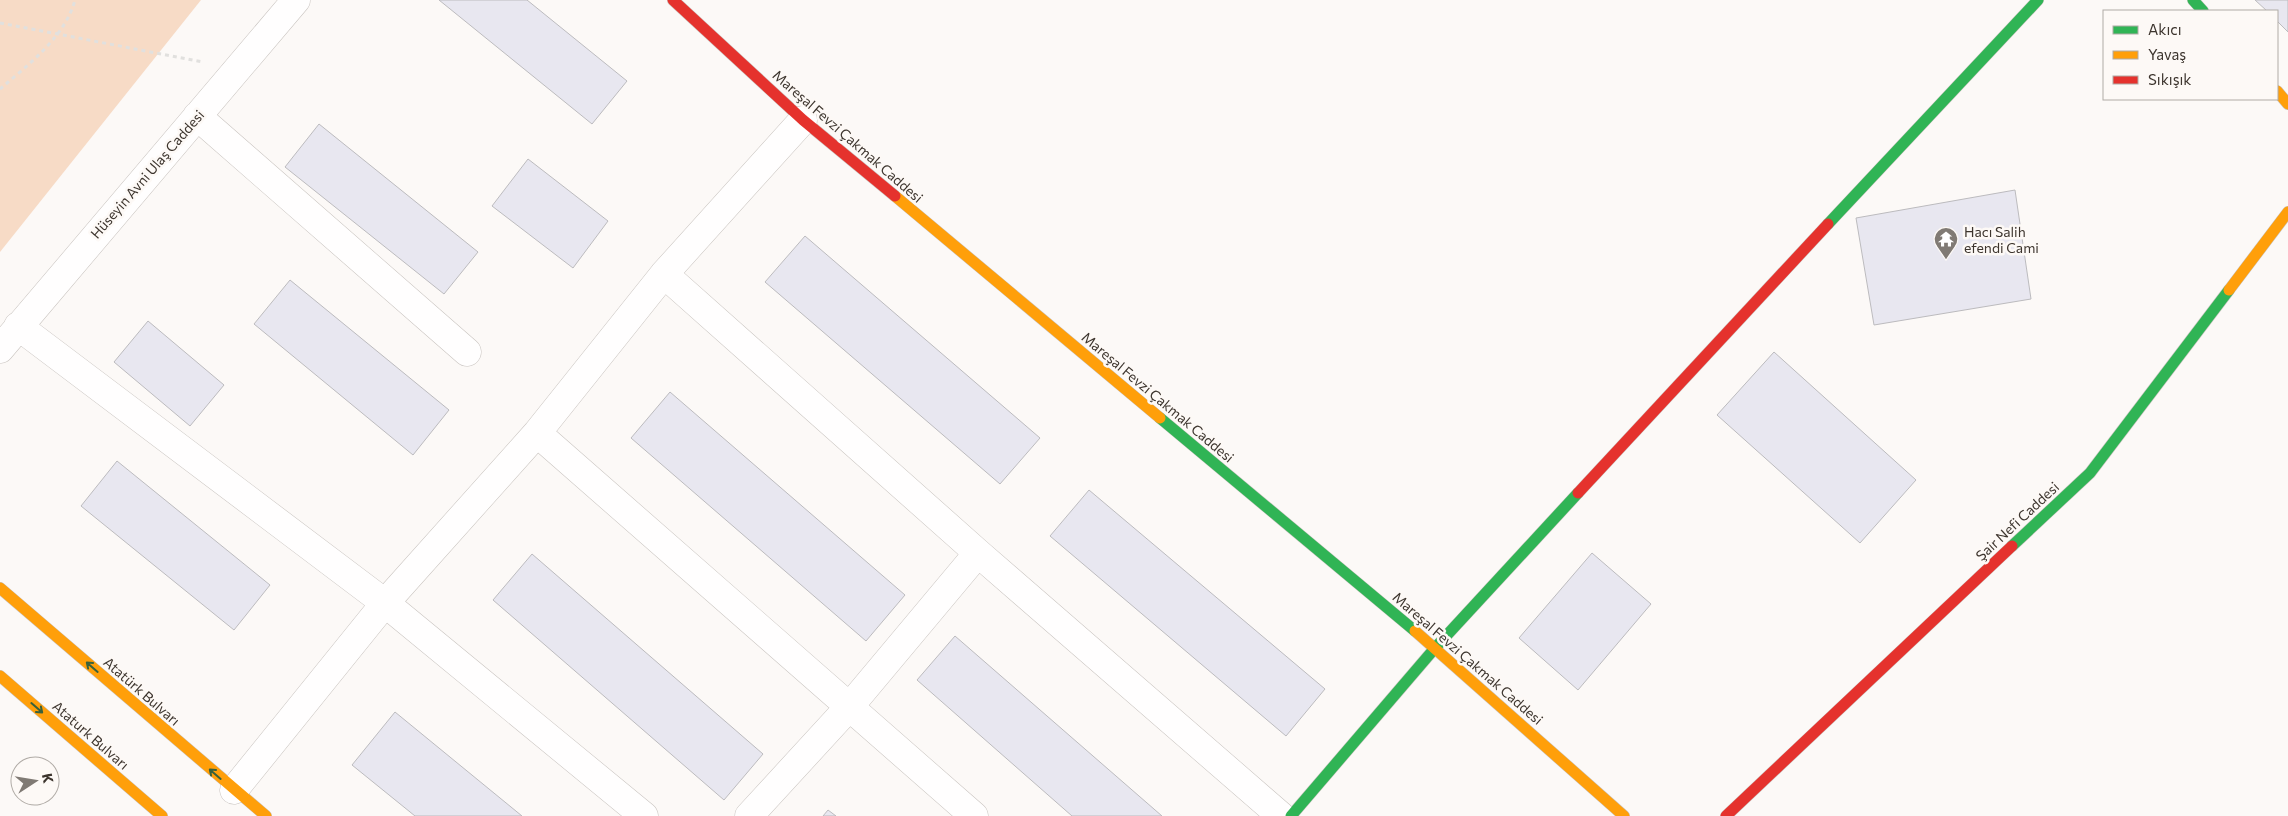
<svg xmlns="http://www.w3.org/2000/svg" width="2288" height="816" viewBox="0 0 2288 816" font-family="Commissioner,sans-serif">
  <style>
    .green { fill: #f7dbc6 }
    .building { fill: #e8e7f0; stroke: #bcbbbe }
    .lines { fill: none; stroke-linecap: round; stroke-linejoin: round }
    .street-casing { stroke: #c8c3bf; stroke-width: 29 }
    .fast-casing { stroke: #c8c3bf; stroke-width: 12 }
    .slow-casing { stroke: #c8c3bf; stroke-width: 12 }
    .jam-casing { stroke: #c8c3bf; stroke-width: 12 }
    .path { stroke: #e1e0de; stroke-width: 3; stroke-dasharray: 4 4; stroke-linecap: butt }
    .street { stroke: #fffefe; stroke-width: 28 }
    .fast { stroke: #30b455; stroke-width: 11 }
    .slow { stroke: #ff9f0a; stroke-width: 11 }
    .jam { stroke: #e5322d; stroke-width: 11 }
    .oneway { stroke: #38613c }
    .labels { text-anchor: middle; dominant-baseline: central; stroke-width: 5; stroke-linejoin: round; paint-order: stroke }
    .street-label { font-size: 14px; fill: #3d352e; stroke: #fdf9f6 }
    .poi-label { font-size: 14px; fill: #3d352e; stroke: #fdf9f6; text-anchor: start }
  </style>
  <rect width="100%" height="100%" fill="#fcf9f7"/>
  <path class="green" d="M0,0H201L0,252Z"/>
  <path class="building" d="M439,0H527L627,81L592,124Z
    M2255,0H2288V32L2277,21V11H2267Z
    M319,124L478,252L444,294L285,167Z
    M528,159L608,221L573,268L492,206Z
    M2015,190L2031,299L1874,325L1856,218Z
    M805,236L1040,438L1000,484L765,282Z
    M290,280L449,410L413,455L254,324Z
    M148,321L224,385L190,426L114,362Z
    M1774,352L1916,480L1860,543L1717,415Z
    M670,392L905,595L866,641L631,438Z
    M117,461L270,585L234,630L81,506Z
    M1089,490L1325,689L1286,736L1050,536Z
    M1592,553L1651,604L1578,690L1519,638Z
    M532,554L763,754L724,800L493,600Z
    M955,636L1162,816H1072L917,680Z
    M395,712L522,816H415L352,765Z
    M828,810L836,816H823Z"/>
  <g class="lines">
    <g class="street-casing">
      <path id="street" d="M197,116L467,352
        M664,274L978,553L1281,816
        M18,326L385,603L644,816
        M0,349L296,0
        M537,433L974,816
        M234,790L385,603L537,433L664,274L803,120
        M749,816L850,706L978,553"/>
    </g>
    <g class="fast-casing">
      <path id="fast" d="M2193,0L2203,11
        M1828,224L2038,0
        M1160,418L1415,631
        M2012,546L2090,473L2229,290
        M1291,816L1435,648L1578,493"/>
    </g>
    <g class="slow-casing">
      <path id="slow" d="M2277,91L2288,104
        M895,196L1160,418
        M2229,290L2288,212
        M0,588L266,816
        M1415,631L1624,816
        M0,676L162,816"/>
    </g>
    <g class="jam-casing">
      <path id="jam" d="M673,0L803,120L895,196
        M1578,493L1828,224
        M1726,816L2012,546"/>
    </g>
    <path class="path" d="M0,23L203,62
      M0,89C28,65 65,37 75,0"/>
    <use href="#street" class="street"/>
    <use href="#fast" class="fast"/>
    <use href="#slow" class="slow"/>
    <use href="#jam" class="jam"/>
  </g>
  <defs><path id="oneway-shaft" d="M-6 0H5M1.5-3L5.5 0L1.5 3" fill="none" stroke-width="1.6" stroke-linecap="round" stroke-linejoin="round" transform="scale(1.25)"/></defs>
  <g class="oneway">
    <use href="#oneway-shaft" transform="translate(92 667) rotate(-139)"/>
    <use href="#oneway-shaft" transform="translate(37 708) rotate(41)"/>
    <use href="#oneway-shaft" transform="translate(215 774) rotate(-139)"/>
  </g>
  <defs>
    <g id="temple-pin" transform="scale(1.25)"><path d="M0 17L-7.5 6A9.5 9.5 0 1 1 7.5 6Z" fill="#807a74" stroke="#fdf9f6"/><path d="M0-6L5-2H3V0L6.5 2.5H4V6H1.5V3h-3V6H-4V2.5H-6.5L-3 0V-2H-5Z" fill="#fff"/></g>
  </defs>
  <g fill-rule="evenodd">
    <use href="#temple-pin" x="1946" y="239"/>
  </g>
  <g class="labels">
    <g class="street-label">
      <text transform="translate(848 136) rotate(41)">Mareşal Fevzi Çakmak Caddesi</text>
      <text transform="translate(147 174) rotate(-49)">Hüseyin Avni Ulaş Caddesi</text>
      <text transform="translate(1158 397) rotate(40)">Mareşal Fevzi Çakmak Caddesi</text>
      <text transform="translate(2017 521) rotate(-43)">Şair Nefi Caddesi</text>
      <text transform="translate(1468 658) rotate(41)">Mareşal Fevzi Çakmak Caddesi</text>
      <text transform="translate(142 691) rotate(41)">Atatürk Bulvarı</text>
      <text transform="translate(91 735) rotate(41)">Ataturk Bulvarı</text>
    </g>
    <g class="poi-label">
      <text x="1964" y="231">Hacı Salih<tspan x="1964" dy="16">efendi Cami</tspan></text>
    </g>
  </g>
  <rect x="2103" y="10" width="175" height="90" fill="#fdf9f6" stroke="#b0aba6"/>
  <rect x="2113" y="26" width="25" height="8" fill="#30b455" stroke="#b0aba6"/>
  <text x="2148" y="35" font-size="15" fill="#3d352e">Akıcı</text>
  <rect x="2113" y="51" width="25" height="8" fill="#ff9f0a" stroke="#b0aba6"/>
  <text x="2148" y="60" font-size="15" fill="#3d352e">Yavaş</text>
  <rect x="2113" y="76" width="25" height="8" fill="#e5322d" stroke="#b0aba6"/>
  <text x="2148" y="85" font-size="15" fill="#3d352e">Sıkışık</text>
  <g transform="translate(35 781) rotate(78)"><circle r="24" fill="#fdf9f6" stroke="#b0aba6"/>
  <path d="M0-4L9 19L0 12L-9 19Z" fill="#807a74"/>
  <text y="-8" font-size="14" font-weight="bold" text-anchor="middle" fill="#3d352e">K</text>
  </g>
</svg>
